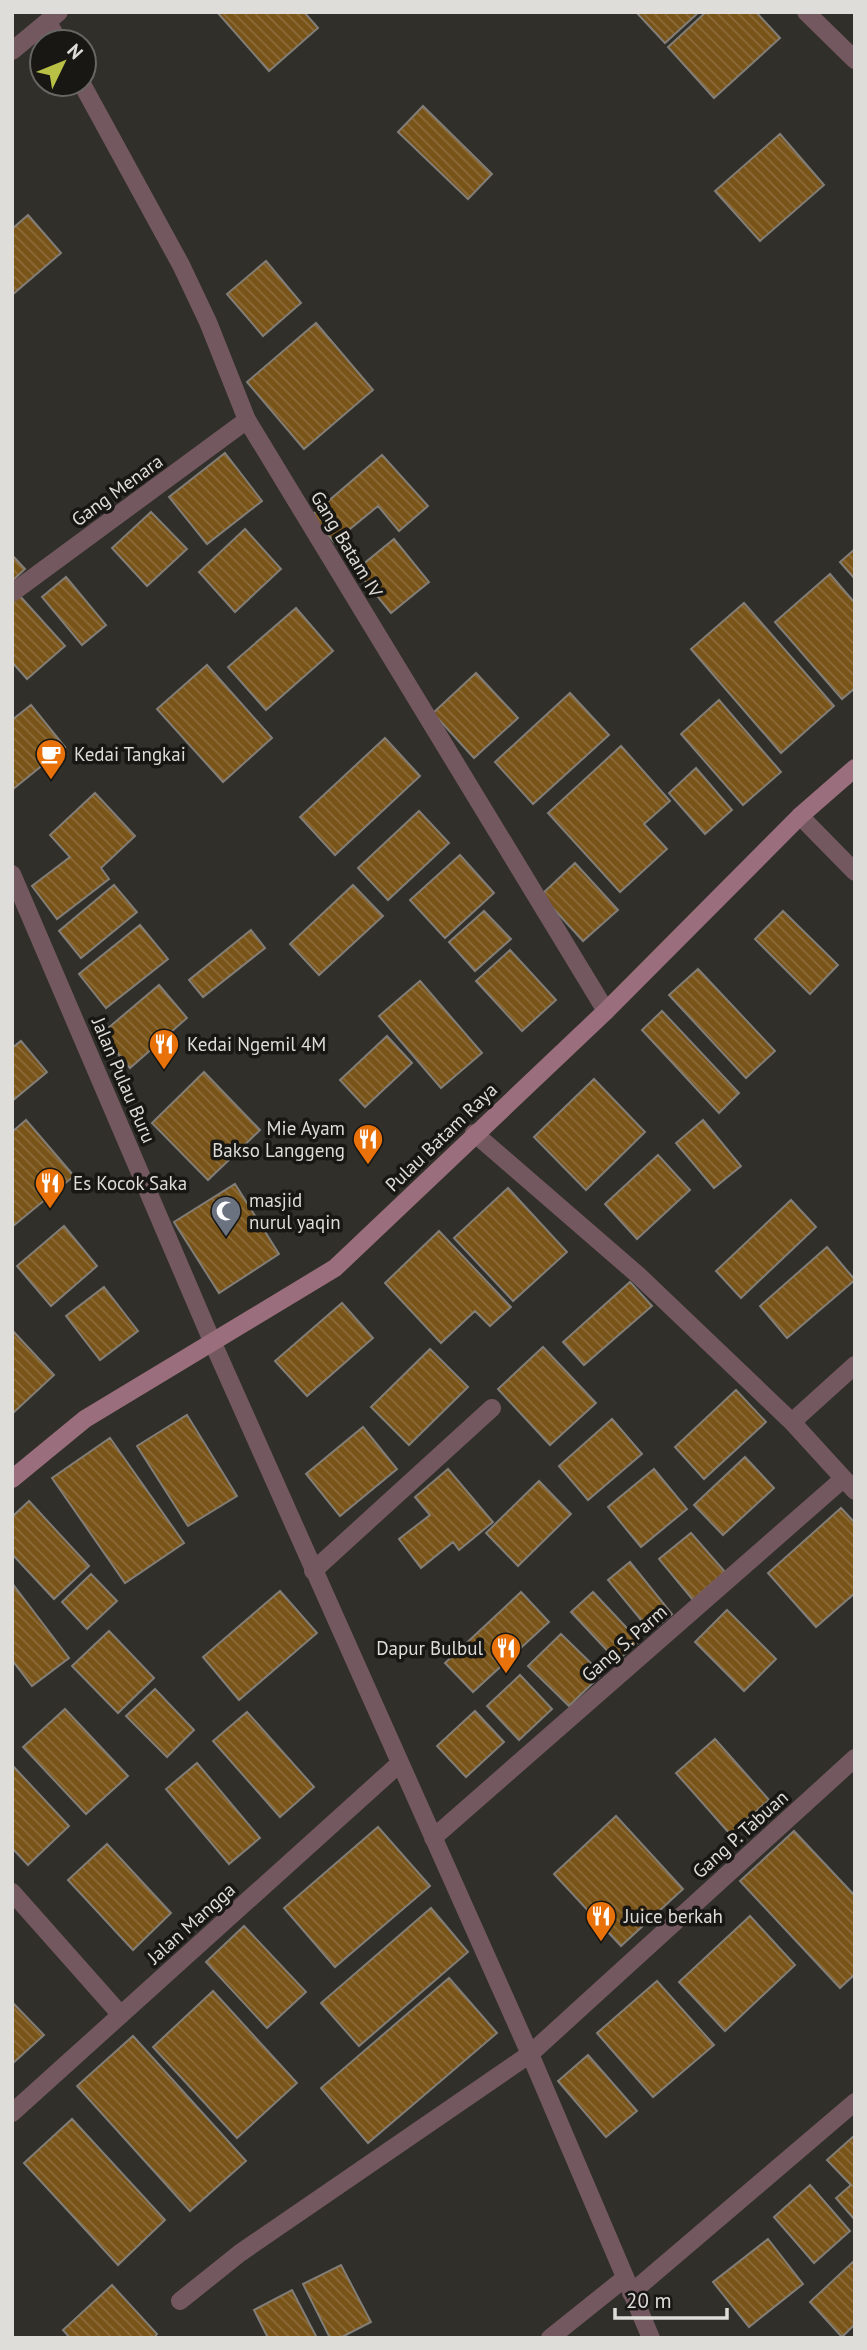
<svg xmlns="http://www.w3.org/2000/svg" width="867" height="2350" viewBox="0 0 867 2350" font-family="'PT Sans',sans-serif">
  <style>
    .building { fill: url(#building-back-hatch); stroke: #827d77; stroke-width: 2 }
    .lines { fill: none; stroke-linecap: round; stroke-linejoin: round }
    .street { stroke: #745860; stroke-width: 18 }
    .secondary { stroke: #9a6e7c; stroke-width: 18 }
    .labels { text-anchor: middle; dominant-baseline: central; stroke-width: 7; stroke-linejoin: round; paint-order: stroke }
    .street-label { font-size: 19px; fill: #deddd9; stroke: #181714 }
    .poi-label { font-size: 19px; fill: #deddd9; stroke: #181714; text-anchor: start }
  </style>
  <defs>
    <pattern id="building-back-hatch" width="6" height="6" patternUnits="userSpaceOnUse" patternTransform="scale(1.75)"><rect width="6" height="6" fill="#795419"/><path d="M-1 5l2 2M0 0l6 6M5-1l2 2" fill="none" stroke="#8c6c3a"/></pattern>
  </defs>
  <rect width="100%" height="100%" fill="#302f29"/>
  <path class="building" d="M217,12H304L318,28L269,71Z
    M636,12H699L665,43Z
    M706,12H756L780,38L714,98L668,47Z
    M423,106L492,174L468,199L398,132Z
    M780,134L824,185L760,241L715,191Z
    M28,215L61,253L12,295V229Z
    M266,261L301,303L263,336L227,294Z
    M316,323L373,390L304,449L247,382Z
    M225,453L262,501L207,544L169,497Z
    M382,455L428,506L399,531L378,506L334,542L312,515Z
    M151,512L187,549L147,586L112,548Z
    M245,529L281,569L235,612L199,572Z
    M394,539L429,582L391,613L356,570Z
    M855,549V579L840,562Z
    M12,555L25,569L12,581Z
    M830,574L855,603V688L842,699L775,622Z
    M66,577L106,625L82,645L42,597Z
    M19,595L65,646L27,679L12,662V601Z
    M744,603L834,706L781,753L691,649Z
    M296,608L333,651L266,710L228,667Z
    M207,665L272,738L223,782L157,709Z
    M476,673L518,718L474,758L433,713Z
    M570,693L609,735L533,804L495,762Z
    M719,700L781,772L743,805L681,734Z
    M31,705L65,747L12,790V720Z
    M385,738L420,776L335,855L300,817Z
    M621,746L670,801L644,824L667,849L620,892L548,813Z
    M696,768L732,810L705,834L669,793Z
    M95,793L135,836L101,868L109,879L57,919L32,886L70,857L50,835Z
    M419,811L449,843L388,900L358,868Z
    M460,855L494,893L445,938L410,900Z
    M575,863L618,910L583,941L541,895Z
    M114,885L137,912L81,958L59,931Z
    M353,885L383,916L319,975L290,944Z
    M484,911L511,939L475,971L449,942Z
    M783,911L838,965L810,994L755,939Z
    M140,925L168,959L106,1008L79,974Z
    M251,930L265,948L203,997L189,980Z
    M510,950L556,1000L522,1031L476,981Z
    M698,969L775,1051L746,1078L669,995Z
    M420,981L482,1053L441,1088L379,1016Z
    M159,985L187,1018L130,1068L101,1034Z
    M662,1011L739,1093L719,1113L642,1030Z
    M387,1036L412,1063L365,1107L340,1080Z
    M21,1041L47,1072L12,1101V1048Z
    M204,1072L260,1130L208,1180L152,1123Z
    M594,1079L645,1132L586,1190L534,1137Z
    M26,1120L74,1176L12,1227V1132Z
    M703,1120L741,1166L714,1188L676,1143Z
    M658,1155L690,1190L637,1239L605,1204Z
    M235,1184L279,1254L219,1293L174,1222Z
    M508,1188L567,1252L513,1301L454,1238Z
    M791,1200L816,1227L741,1298L716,1271Z
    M64,1226L97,1266L51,1306L17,1266Z
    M439,1231L511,1307L490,1326L475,1311L441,1343L385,1283Z
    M827,1247L855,1280L787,1338L760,1306Z
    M630,1282L652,1306L584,1365L563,1342Z
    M104,1287L138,1331L100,1360L66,1316Z
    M342,1303L373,1338L307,1396L275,1361Z
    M12,1330L54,1375L12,1414Z
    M543,1347L596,1403L550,1445L498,1389Z
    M430,1349L468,1387L409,1445L371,1407Z
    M736,1390L766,1422L704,1479L675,1447Z
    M187,1415L237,1496L188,1526L137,1446Z
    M612,1419L642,1454L588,1500L559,1466Z
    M363,1427L397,1469L340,1516L306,1474Z
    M110,1438L184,1543L125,1583L52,1478Z
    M745,1457L774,1488L723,1535L694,1505Z
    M448,1469L493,1522L459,1550L453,1542L421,1568L399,1539L430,1515L415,1497Z
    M654,1469L687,1509L641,1547L608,1507Z
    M539,1481L571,1514L518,1566L486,1533Z
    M29,1501L89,1566L54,1599L12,1554V1517Z
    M841,1508L855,1523V1593L816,1627L768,1573Z
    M691,1533L725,1572L693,1600L659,1559Z
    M630,1562L672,1614L651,1632L608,1580Z
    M91,1574L117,1601L87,1629L62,1602Z
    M12,1583L69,1658L32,1686L12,1660Z
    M280,1591L317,1633L239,1700L203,1657Z
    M521,1592L549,1622L473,1692L445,1663Z
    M593,1592L639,1641L617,1661L571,1612Z
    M727,1610L776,1659L744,1691L695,1642Z
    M109,1631L154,1678L118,1713L72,1666Z
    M561,1634L602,1674L569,1706L528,1666Z
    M520,1675L552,1709L519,1740L487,1706Z
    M155,1689L194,1730L167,1757L126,1716Z
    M65,1709L128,1776L86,1814L23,1747Z
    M475,1711L504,1742L466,1777L437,1746Z
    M247,1712L314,1787L280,1817L213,1741Z
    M715,1739L769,1800L730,1834L676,1773Z
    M197,1763L260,1838L229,1864L166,1789Z
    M12,1765L69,1826L28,1865L12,1848Z
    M616,1816L683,1889L621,1946L554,1874Z
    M378,1827L430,1886L335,1967L284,1908Z
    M794,1831L855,1896V1974L840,1988L740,1881Z
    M107,1844L171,1913L133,1950L68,1880Z
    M431,1908L468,1952L359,2046L321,2003Z
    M750,1916L795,1965L725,2031L679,1982Z
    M244,1926L306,1992L267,2028L206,1962Z
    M449,1978L497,2033L368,2143L321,2088Z
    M657,1981L714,2045L653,2097L597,2033Z
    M213,1991L297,2083L237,2138L153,2047Z
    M12,2002L44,2035L12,2064Z
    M133,2036L246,2161L190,2211L77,2086Z
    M588,2055L637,2111L606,2137L558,2081Z
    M72,2119L165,2220L118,2265L24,2163Z
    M855,2135V2220L836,2198L851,2185L827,2160Z
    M810,2185L850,2231L814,2263L774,2217Z
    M768,2239L803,2284L749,2327L713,2282Z
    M855,2260V2324L842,2337L810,2302Z
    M341,2265L371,2322L340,2338H330L303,2284Z
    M112,2285L157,2334L154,2338H70L63,2330Z
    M292,2290L317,2338H268L254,2310Z"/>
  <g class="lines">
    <path class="street" d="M806,12L855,60
      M48,22L59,42
      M12,51L59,12
      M82,84L181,265L208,322L247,420L606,1011
      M12,593L247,420
      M800,816L855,872
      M12,874L212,1341L530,2054L651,2338
      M474,1133L638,1275L792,1422L855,1491
      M792,1422L855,1365
      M313,1571L492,1408
      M433,1838L843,1479
      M12,1892L121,2015
      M12,2113L399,1764
      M631,2293L855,2102
      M180,2301L240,2253L530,2054L855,1758
      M550,2338L625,2278"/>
    <path class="secondary" d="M12,1479L85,1419L335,1268L606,1011L800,816L855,768"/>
  </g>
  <defs>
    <g id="cafe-pin" transform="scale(1.575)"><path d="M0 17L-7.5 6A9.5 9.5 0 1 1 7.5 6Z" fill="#e8710a" stroke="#181714"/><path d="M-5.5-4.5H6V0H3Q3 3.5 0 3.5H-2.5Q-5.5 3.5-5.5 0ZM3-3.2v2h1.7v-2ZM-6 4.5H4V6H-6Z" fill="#fff"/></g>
    <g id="restaurant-pin" transform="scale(1.575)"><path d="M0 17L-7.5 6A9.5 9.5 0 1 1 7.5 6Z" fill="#e8710a" stroke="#181714"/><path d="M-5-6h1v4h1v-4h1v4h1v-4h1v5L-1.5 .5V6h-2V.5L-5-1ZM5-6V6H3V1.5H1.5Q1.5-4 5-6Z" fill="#fff"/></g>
    <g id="mosque-pin" transform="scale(1.575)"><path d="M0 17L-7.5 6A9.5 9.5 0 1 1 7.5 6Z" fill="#6b7280" stroke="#181714"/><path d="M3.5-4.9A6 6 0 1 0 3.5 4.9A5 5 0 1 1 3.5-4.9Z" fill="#fff"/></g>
  </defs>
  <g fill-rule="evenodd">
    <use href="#cafe-pin" x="51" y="754"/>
    <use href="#restaurant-pin" x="164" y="1044"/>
    <use href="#restaurant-pin" x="368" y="1139"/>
    <use href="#restaurant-pin" x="50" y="1183"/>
    <use href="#mosque-pin" x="226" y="1211"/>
    <use href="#restaurant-pin" x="506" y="1648"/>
    <use href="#restaurant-pin" x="601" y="1916"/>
  </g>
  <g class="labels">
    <g class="street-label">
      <text transform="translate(117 490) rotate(-36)">Gang Menara</text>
      <text transform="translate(347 544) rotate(59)">Gang Batam IV</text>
      <text transform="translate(124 1080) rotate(67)">Jalan Pulau Buru</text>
      <text transform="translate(441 1137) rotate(-44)">Pulau Batam Raya</text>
      <text transform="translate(624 1643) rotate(-41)">Gang S. Parm</text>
      <text transform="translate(740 1834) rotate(-42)">Gang P. Tabuan</text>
      <text transform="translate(191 1923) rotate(-42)">Jalan Mangga</text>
    </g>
    <g class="poi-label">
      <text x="74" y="754">Kedai Tangkai</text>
      <text x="187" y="1044">Kedai Ngemil 4M</text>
      <text x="345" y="1128" text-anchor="end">Mie Ayam<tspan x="345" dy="22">Bakso Langgeng</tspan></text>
      <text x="73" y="1183">Es Kocok Saka</text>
      <text x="249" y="1200">masjid<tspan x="249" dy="22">nurul yaqin</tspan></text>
      <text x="483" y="1648" text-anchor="end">Dapur Bulbul</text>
      <text x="624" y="1916">Juice berkah</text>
    </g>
  </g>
  <rect width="867" height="2350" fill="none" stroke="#deddd9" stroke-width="28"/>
  <g transform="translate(63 63) rotate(47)"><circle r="33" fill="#181714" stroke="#676663" stroke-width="2"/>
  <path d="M0-5L12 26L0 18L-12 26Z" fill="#b9c046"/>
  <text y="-10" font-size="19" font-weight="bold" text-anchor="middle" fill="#deddd9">N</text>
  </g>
  <path d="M615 2308v10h112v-10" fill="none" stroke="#deddd9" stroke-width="3.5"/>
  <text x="626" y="2308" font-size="21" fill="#deddd9" stroke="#181714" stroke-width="5" paint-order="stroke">20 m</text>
</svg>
